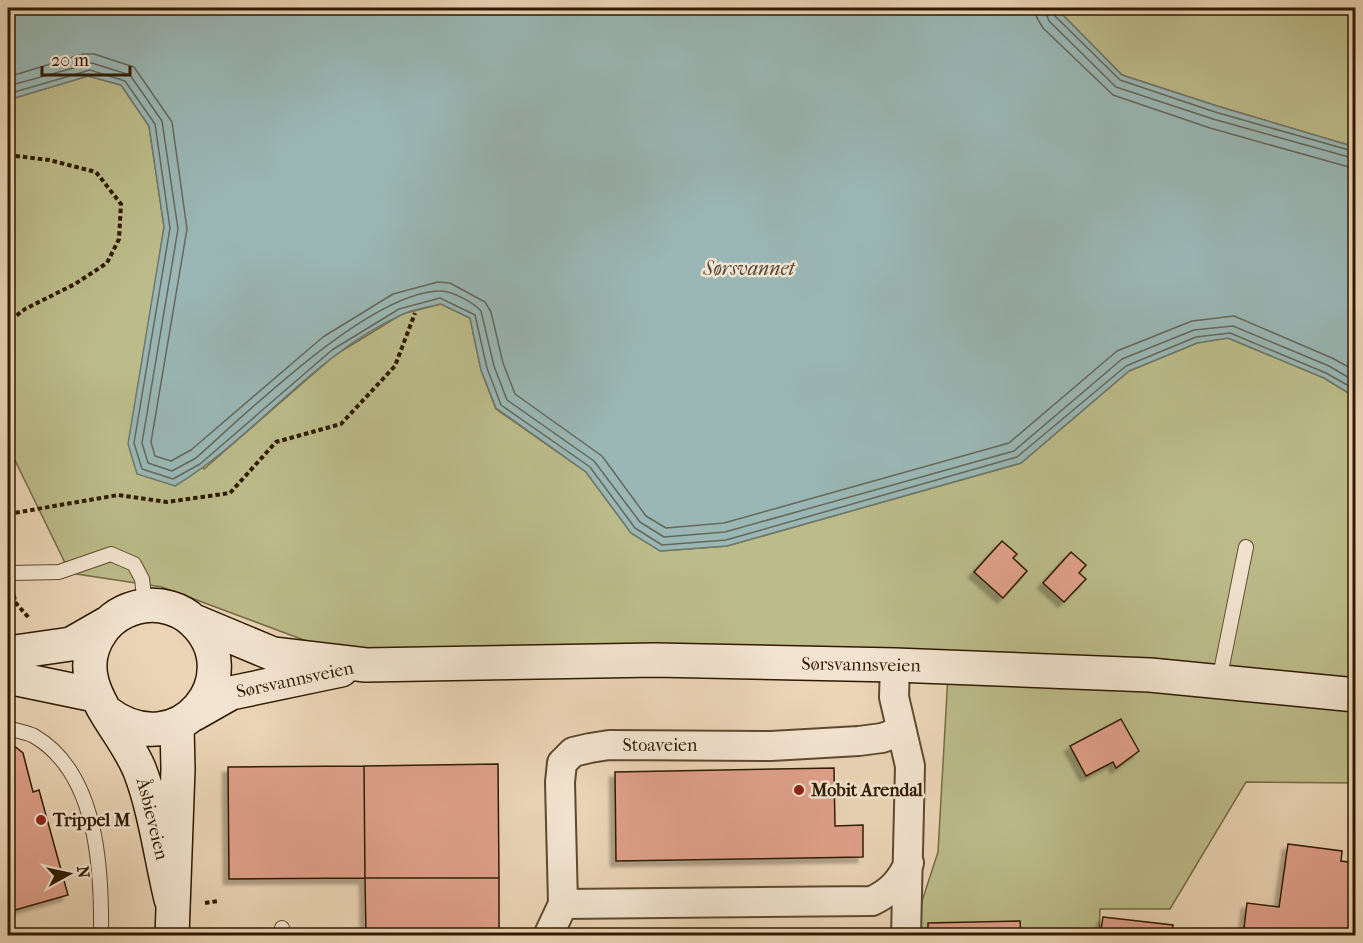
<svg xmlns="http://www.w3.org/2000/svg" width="1363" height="943" viewBox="0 0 1363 943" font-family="'IM FELL French Canon',serif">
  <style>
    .green { fill: #bcbc8a; stroke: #766b46; stroke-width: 1.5 }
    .water { fill: #9ab7b5; stroke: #6f786d; stroke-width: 1.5 }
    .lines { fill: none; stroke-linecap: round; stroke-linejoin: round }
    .shore { stroke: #64685b; stroke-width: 1.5 }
    .building { fill: #e0a08b; stroke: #2f1a01; stroke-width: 1.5; filter: url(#shadow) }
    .lane-casing { stroke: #5e492e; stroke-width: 16 }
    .street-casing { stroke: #5e492e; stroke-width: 32 }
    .secondary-casing { stroke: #2f1a01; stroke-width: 36 }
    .path { stroke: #2f1a01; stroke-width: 4; stroke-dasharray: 4.5 3; stroke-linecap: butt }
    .lane { stroke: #f2e4d0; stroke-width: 14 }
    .street { stroke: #f2e4d0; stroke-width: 28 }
    .secondary { stroke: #f2e4d0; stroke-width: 33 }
    .poi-dot { fill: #8f2418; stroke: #f2e4d0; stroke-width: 2 }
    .labels { text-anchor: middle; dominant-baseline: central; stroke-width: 5; stroke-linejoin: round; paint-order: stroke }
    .street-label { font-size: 18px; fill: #2f1a01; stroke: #f2e4d0 }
    .poi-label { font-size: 18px; font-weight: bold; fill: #2f1a01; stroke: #f2e4d0; text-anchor: start }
    .water-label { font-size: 20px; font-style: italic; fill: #4f4937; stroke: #f2e4d0 }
  </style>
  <defs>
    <filter id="shadow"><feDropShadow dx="-5.5" dy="5.5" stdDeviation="1.5" flood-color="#0004"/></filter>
  </defs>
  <rect width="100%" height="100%" fill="#ebd5b6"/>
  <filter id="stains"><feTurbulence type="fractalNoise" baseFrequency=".00333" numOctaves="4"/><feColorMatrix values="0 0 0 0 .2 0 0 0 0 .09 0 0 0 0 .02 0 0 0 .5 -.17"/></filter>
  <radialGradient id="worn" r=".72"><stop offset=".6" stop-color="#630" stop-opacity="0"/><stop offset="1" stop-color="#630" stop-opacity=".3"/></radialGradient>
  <path class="green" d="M1056,8H1355V147L1217,106L1122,75Z
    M88,76L121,85L149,126L164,227L148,333L204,469L335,355L402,314L441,304L470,318L481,370L496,409L586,472L631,533L661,551L727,546L1021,463L1129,371L1197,343L1228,338L1324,378L1355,397V783L1246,782L1170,909H1100L1099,935H911L938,852L948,675L328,649L162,587L70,573L8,446V100Z"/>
  <path class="water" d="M8,8H1056L1122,75L1217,106L1355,147V397L1324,378L1228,338L1197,343L1129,371L1021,463L727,546L660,551L631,533L586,472L496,408L481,370L470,318L441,304C428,307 413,309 401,315C314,355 255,437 175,486L137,474L128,444L164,227L149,126L121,85L88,76L8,100Z"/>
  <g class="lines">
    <path class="shore" d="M1035,8L1037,18L1043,28L1113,95L1210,128L1356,169
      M1044,8L1049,21L1116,87L1213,119L1356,159
      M1052,8L1055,16L1120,80L1215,112L1356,152
      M8,77L83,54H94L134,67L172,122L187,229L151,442L155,456L171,461L191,450L323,337L393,294L438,282L450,283L485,302L491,312L503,363L515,394L602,456L646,516L666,528L724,523L1009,443L1117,351L1192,321L1234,316L1332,358L1356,371
      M8,86L92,63L130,75L162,121L178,229L142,443L148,463L172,471L196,458C249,411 370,292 440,291C451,290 474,303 481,311L494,366L507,400L594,461L640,522L664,537L725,532L1014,451L1122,359L1194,330L1233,326L1329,366L1356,382
      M8,94L90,70L125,81L155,124L170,228L134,443L142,469L173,479L200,464L332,350L399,309L440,298L475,315L487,368L501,405L590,467L635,528L662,545L726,540L1017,457L1126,366L1196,337L1230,333L1326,373L1356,390"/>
  </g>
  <path class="building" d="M1002,541L1017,554L1013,558L1027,571L1003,598L974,572Z
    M1071,552L1086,565L1079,573L1086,579L1064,602L1043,583Z
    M1121,719L1139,751L1116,768L1113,762L1086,776L1070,746Z
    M8,741L23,753L33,792L39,790L68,895L8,912Z
    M498,764L499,878H365L364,766Z
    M364,766L365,878L229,879L228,767Z
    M834,768L835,826L863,825V857L616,861L615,772Z
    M1288,844L1342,851L1341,861L1356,863V936H1243L1247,903L1279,907Z
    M365,878H499V936H366Z
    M1103,917L1173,925L1172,936H1100Z
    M1020,921L1021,936H928V923Z"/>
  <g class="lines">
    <g class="lane-casing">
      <path id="lane" d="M8,570L12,573L59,572L111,554L134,564L142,579L145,605
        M1219,681L1246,547
        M8,728C16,731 26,732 34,736C98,773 102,870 101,936
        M282,928L283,936"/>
    </g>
    <g class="street-casing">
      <path id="street" d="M895,665L894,697L910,766L906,936
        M902,731L882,738L859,741L771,746L609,745L590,748L573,752L562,763L560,782L563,904L872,901C891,892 900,882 909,863
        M548,936L563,904"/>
    </g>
    <g class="secondary-casing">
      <path id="secondary" d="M194,621L273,654L366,665L655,660L895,665L1150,675L1356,695
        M8,653L71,644L106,624
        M8,677L95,695
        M106,712C180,768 251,674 193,621C181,609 160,603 143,606C126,609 111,617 101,632C66,682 122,725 140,771C155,810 161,858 171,899
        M194,714L231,693L341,670
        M172,936L178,769L177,725"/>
    </g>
    <path class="path" d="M8,155L49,160L96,172L121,204L119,239L107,263L75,284L25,309L8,322
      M8,235V245
      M8,514L118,495L167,502L230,493L276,442L341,424L395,366L415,313
      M14,595L15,602L29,618
      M205,903L218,901"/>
    <use href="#lane" class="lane"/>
    <use href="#street" class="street"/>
    <use href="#secondary" class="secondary"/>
  </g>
  <g class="poi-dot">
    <circle cx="799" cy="790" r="6"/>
    <circle cx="41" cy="820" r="6"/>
  </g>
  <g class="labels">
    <g class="street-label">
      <text transform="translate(861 665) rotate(1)">Sørsvannsveien</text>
      <text transform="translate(295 680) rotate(-12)">Sørsvannsveien</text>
      <text x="660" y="745">Stoaveien</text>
      <text transform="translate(152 819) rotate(76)">Åsbieveien</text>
    </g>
    <g class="poi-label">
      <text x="811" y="790">Mobit Arendal</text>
      <text x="53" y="820">Trippel M</text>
    </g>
    <g class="water-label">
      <text x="749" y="268">Sørsvannet</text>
    </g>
  </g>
  <rect width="1363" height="943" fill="none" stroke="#ebd5b6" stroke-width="30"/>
  <rect x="9" y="9" width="1345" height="925" fill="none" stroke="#2f1a01" stroke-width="3"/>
  <rect x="15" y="15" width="1333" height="913" fill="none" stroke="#2f1a01" stroke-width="1.5"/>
  <g transform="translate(69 874) rotate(82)" stroke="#f2e4d0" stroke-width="4.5" paint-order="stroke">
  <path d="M0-4.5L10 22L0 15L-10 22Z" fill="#2f1a01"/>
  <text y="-9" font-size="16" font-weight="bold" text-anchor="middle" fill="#2f1a01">N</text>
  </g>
  <path d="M42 66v9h88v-9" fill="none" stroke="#2f1a01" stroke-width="3"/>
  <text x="51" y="66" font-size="18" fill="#2f1a01" stroke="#f2e4d0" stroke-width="4.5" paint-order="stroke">20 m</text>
  <rect width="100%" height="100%" filter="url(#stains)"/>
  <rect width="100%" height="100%" fill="url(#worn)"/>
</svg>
